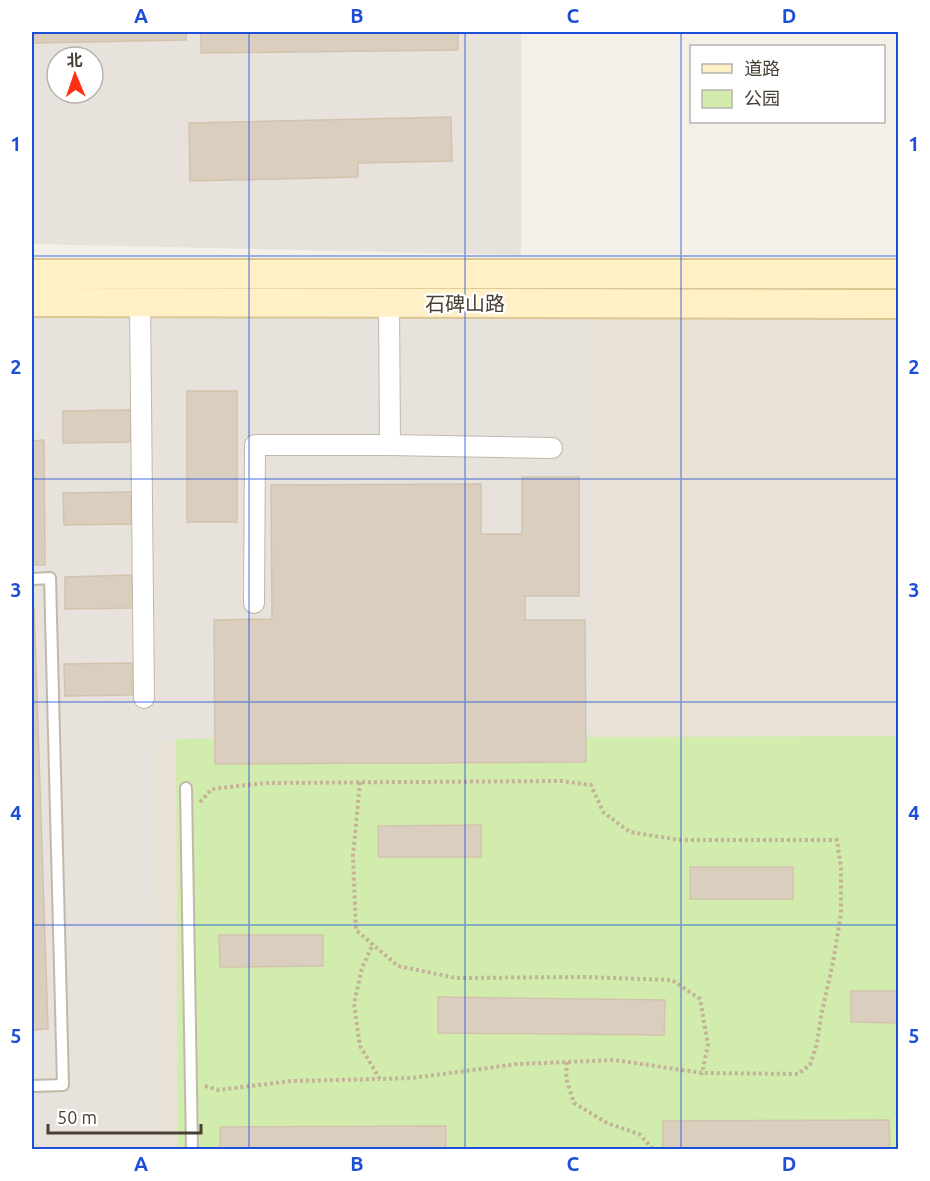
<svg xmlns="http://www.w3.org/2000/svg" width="930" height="1181" viewBox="0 0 930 1181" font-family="Ubuntu,'Noto Sans SC',sans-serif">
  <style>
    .residential { fill: #e9e2d4 }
    .industrial { fill: #e7e2dc; fill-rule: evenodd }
    .green { fill: #d1ecad }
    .building { fill: #dacebe; stroke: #d3c3ae; stroke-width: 1.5 }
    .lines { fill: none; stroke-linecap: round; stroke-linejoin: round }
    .lane-casing { stroke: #c1b8a9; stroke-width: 14 }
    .street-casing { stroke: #c1b8a9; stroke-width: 22 }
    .secondary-casing { stroke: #dbc695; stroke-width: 32 }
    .path { stroke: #c4b399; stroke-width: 4; stroke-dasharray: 3 3; stroke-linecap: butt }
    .lane { stroke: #fff; stroke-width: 10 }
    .street { stroke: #fff; stroke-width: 20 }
    .secondary { stroke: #fff0c6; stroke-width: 28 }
    .grid { fill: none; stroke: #1d4ed8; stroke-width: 1.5; stroke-opacity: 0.55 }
    .labels { text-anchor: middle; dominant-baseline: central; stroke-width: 4.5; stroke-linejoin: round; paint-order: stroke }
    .street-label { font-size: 20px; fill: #484035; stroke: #fff }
    .neatline { fill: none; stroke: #1d4ed8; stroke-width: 2 }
    .grid-label { font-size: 20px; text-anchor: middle; font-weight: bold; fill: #1d4ed8 }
  </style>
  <rect width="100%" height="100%" fill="#f5f0e7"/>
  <path class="residential" d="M592,316L898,320V1149H158L155,745L176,739Z"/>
  <path class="industrial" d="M32,32H521V255L32,244ZM57,57H93V93H57Z
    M32,316H592L591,737L176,739L155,745L158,1149H32Z"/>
  <path class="green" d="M898,736V1149H178L176,739Z"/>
  <path class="building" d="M32,32H186V40L32,43Z
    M201,32H458V50L201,53Z
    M451,117L452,161L358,163V177L190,181L189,123Z
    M187,391H237V522H187Z
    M131,410V442L63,443V411Z
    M44,440L45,565H32V441Z
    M522,477H579V596H525V620H585L586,762L215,764L214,620L272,619L271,485L481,484V534H522Z
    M131,492V524L64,525L63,493Z
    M132,575L133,608L65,609V577Z
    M32,607H34L48,1029L32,1030Z
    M132,663V695L65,696L64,664Z
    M481,825V857H378V826Z
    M690,867H793V899H690Z
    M219,935H323V966L220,967Z
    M851,991H898V1023L851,1022Z
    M438,997L665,1000L664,1035L438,1033Z
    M889,1120L890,1150H663V1121Z
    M446,1126V1150H220V1127Z"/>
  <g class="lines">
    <g class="lane-casing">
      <path id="lane" d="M32,579L50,578L63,1085L32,1086
        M186,788L192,1150"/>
    </g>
    <g class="street-casing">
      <path id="street" d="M140,302L144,698
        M389,303L390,445L552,448
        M254,603L255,445H390"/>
    </g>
    <g class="secondary-casing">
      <path id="secondary" d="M32,274H898
        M32,302L898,304"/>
    </g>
    <path class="path" d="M360,782L353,856L356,930L398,966L456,978L586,977L672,980L700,999L708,1045L702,1073L615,1060L518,1064L412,1078L380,1079L360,1046L354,1004L362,968L373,944
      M200,802L212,789L265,783L562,781L591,785L603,812L630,832L679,840H837L841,867V914L833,962L821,1016L817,1043L810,1065L798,1074L702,1073
      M567,1062L566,1078L574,1103L607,1123L639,1134L654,1150
      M205,1086L219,1090L291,1081L380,1079"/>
    <use href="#lane" class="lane"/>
    <use href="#street" class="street"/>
    <use href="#secondary" class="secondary"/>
  </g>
  <path class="grid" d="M249,32V1150M465,32V1150M681,32V1150M32,256H898M32,479H898M32,702H898M32,925H898"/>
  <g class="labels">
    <g class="street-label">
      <text x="465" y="303">石碑山路</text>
    </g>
  </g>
  <rect width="930" height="1181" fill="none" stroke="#ffffff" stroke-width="66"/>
  <rect x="690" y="45" width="195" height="78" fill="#ffffff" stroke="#b6b3ae" stroke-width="1.5"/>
  <rect x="702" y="64" width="30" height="9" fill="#fff0c6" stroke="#b6b3ae" stroke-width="1.5"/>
  <text x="744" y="75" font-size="18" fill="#484035">道路</text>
  <rect x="702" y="90" width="30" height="18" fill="#d1ecad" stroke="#b6b3ae" stroke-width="1.5"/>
  <text x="744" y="105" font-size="18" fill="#484035">公园</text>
  <g transform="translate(75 75) rotate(358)"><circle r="28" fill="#ffffff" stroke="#b6b3ae" stroke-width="1.5"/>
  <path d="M0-4.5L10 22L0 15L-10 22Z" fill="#ff3013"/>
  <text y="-9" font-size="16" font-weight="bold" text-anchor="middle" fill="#484035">北</text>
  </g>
  <path d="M48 1124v9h153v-9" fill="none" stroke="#484035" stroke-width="3"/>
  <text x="57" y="1124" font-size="18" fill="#484035" stroke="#ffffff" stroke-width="4.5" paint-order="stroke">50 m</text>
  <rect x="33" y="33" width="864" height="1115" class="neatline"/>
  <g class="grid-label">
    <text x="141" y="23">A</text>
    <text x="357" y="23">B</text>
    <text x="573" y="23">C</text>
    <text x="789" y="23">D</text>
    <text x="16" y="151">1</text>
    <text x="914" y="151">1</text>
    <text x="16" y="374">2</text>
    <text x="914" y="374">2</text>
    <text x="16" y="597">3</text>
    <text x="914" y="597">3</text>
    <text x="16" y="820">4</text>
    <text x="914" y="820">4</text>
    <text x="16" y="1043">5</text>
    <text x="914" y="1043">5</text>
    <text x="141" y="1171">A</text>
    <text x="357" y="1171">B</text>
    <text x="573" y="1171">C</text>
    <text x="789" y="1171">D</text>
  </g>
</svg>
